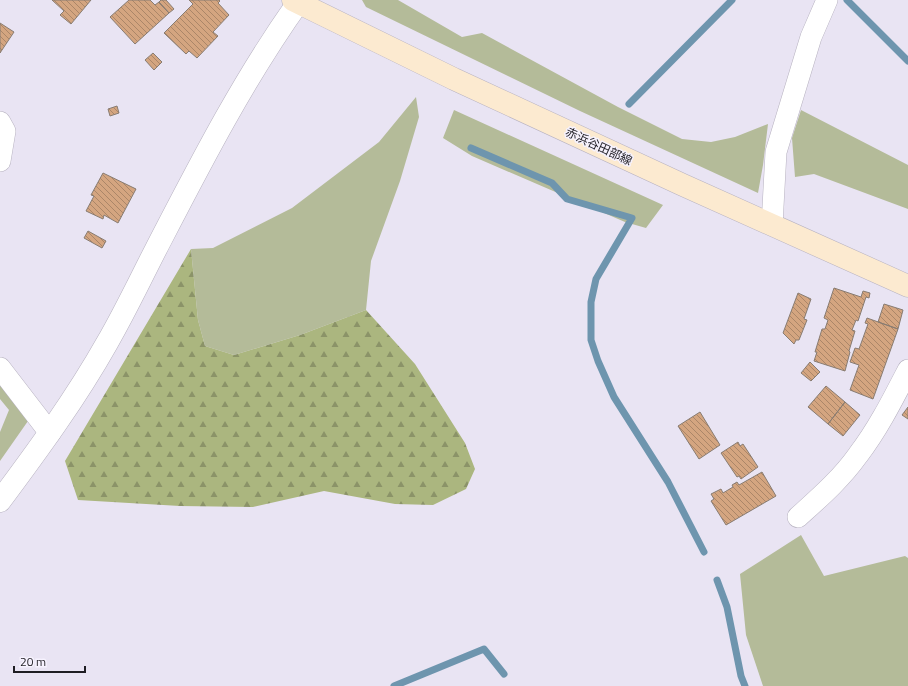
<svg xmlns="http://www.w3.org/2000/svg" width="908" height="686" viewBox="0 0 908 686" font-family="'Titillium Web','Noto Sans JP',sans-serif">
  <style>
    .green { fill: #b4bb99 }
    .forest { fill: url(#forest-firs) }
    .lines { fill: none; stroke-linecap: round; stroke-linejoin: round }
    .stream { stroke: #6e95ae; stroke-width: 7 }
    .building { fill: url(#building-back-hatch); stroke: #887c72 }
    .minor-casing { stroke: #b7b2c0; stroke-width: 22 }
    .tertiary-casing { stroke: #b7b2c0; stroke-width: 23 }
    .secondary-casing { stroke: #b7b2c0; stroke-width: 23 }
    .minor { stroke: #fff; stroke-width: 21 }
    .tertiary { stroke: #fff; stroke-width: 22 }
    .secondary { stroke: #fcead0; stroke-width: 22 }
    .labels { text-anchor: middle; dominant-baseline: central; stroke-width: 3; stroke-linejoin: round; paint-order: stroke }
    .street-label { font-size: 12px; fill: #1f1d23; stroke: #f6f2fe }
  </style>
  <defs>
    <pattern id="forest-firs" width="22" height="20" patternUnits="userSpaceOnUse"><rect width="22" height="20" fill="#abb67f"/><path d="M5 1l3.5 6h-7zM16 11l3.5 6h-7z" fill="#8b9368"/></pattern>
    <pattern id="building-back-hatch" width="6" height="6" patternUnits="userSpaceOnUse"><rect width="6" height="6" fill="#d4a580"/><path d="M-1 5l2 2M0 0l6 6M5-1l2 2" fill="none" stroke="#ab8668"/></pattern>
  </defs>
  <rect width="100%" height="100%" fill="#e9e4f3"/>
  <path class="green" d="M362,0H398L462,37L482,33L618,107L682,139L711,142L735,137L768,124L763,165L758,193L580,111L366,7Z
    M416,97L419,117L400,181L371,261L366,310L300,335L234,355L205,346L198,320L191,249L213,248L292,208L379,142Z
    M454,110L663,205L646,228L625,222L472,156L443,138Z
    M801,110L908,165V209L814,174L795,177L792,138Z
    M0,382L28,421L0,461V432L9,410L0,399Z
    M801,535L824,576L905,556L908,558V686H763L746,635L740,574Z"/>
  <path class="forest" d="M191,249L198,320L205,346L234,355L300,335L366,310L415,364L465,443L475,469L466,489L433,505L395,504L324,491L253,507L180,506L78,500L65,461Z"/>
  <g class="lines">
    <path class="stream" d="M847,0L908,61
      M629,104L732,0
      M471,148L552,183L567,199L632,218L596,279L591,302V340L598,361L614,397L668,482L704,552
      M717,580L727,607L741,676L745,686
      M394,686L484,649L504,674"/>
  </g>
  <path class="building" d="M52,0H91L71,24L60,15L64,11Z
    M129,0H150L155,5L159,2L169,13L135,44L110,17Z
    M161,0H166L174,9L169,13L159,2Z
    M189,0H219L220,1L218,3L229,15L213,32L218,36L197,58L189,51L186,54L164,33L193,4Z
    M0,23L14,32L0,53Z
    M153,53L162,62L154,70L145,60Z
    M117,106L119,113L110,116L108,109Z
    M103,173L136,189L118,223L104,215L103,219L86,211L94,196L91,195Z
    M88,231L106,241L102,248L84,238Z
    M834,288L861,297L863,291L870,293L869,298L866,297L858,321L856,320L852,330L855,331L849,351L850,352L845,371L814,361L817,352H815L822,329H825L828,320L824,318Z
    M798,293L811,299L804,319L807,320L799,340H796L794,344L783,333Z
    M884,304L903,310L898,329L878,322Z
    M867,318L898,329L873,399L850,390L859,365L850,362L855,348L859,349L868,324L865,323Z
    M810,362L820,372L811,381L801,373Z
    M826,386L845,402L828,424L808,407Z
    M845,402L860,415L843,436L828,424Z
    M908,407V419L902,415Z
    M700,412L720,445L699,459L678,426Z
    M738,442L740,446L743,444L758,467L741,479L739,476L737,477L721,453Z
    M762,472L776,496L726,525L711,501L714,499L711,494L721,489L723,493L733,487L732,485L737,482L739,485Z"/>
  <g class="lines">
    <g class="minor-casing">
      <path id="minor" d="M0,122L5,131L0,161
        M772,225L776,152L811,37L827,0
        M0,368L50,433
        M798,517C819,498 841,479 858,455C878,429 893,399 908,370"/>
    </g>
    <g class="tertiary-casing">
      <path id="tertiary" d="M0,501C38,450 76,398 107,343C125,312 140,280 156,249C200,164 244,78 300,0"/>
    </g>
    <g class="secondary-casing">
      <path id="secondary" d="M293,0L454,79L683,185L908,286"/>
    </g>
    <use href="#minor" class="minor"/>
    <use href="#tertiary" class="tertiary"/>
    <use href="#secondary" class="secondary"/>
  </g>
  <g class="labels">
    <g class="street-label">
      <text transform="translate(599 146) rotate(25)">赤浜谷田部線</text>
    </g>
  </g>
  <path d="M14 666v6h71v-6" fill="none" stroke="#1f1d23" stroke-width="2"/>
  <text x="20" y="666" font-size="12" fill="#1f1d23" stroke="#f6f2fe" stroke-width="3" paint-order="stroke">20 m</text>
</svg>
